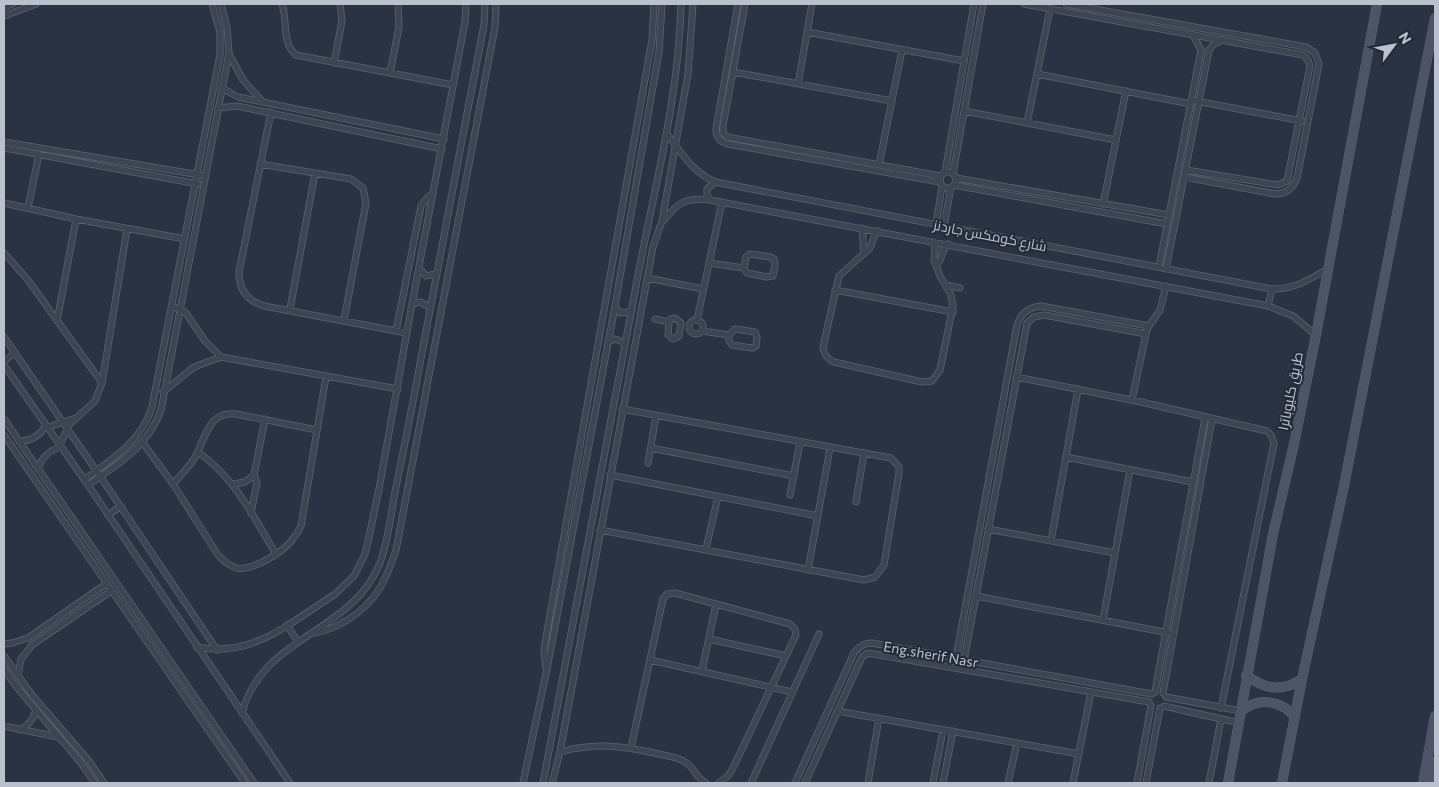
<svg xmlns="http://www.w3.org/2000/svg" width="1439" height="787" viewBox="0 0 1439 787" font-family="Commissioner,Cairo,sans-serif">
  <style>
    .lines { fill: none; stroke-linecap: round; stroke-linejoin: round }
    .minor-casing { stroke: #5c6370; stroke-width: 7 }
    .secondary-casing { stroke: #5c6370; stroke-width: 10 }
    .minor { stroke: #3e4552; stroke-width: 5.5 }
    .secondary { stroke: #4c5465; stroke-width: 9 }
    .labels { text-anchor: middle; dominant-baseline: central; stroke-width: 4; stroke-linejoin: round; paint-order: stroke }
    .street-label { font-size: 14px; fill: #bbc1cc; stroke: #222a38 }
  </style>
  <rect width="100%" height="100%" fill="#293343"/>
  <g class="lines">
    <g class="minor-casing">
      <path id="minor" d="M282,4C288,21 281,42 296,55L453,85
        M738,4L716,129C716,137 720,142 728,144L940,182
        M745,4L723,126V133L727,137L940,176
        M1024,4L1303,55L1308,60L1310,66L1287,181L1278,185L1186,170
        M1066,4L1306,47L1315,53L1319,64L1297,178C1293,189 1286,194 1275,194L1185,177
        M4,7L13,4
        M4,16L36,4
        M807,32L964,61
        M229,54L243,80L262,101
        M334,63L342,21L340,4
        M733,72L892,101
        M390,73L399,27L398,4
        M1037,74L1191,104
        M798,84L812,4
        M222,88L238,97L444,139
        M1196,101L1302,121
        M218,108L237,106L442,149
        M964,111L1116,140
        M271,112L239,272C239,289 247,301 264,306L407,333
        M1027,123L1050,9
        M667,134C682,153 692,172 715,182L1272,289C1294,289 1309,280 1328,269
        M4,142L200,175
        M4,148L198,184
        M260,164L351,179L363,188L366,203L344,320
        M879,165L902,50
        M940 180a8 8 0 1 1 16 0a8 8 0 1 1-16 0Z
        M945,172L974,4
        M953,174L983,4
        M956,178L1169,215
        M954,185L1167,224
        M710,200L707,195V189L715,182
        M4,203L76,219L185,239
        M1103,204L1126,91
        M28,208L39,154
        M664,220C678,202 687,197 710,200L1268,306L1293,316L1316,335
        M936,225L942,186
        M944,226L951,187
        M862,228L864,252
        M878,231L874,237L870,248L839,276L823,347C824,355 827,359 834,362L922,382L932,381L940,370L953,306L951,295L940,276L934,260L935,248L933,242
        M4,253L28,280L102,383
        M749,254L770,257L774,259L775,264L773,276L767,277L747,273L744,268L746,257Z
        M709,263L744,268
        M937,265C943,259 941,250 948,244
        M1159,267L1201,50L1193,35
        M419,268L426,276L436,274
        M1166,269L1209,50L1214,44L1222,40
        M647,278L703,289
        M946,285L960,288
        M835,290L953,312
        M412,304L420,302L430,307
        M615,306L620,313L629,312L632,309
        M1268,306L1272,289
        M172,307L181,309L186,313L205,341L221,357
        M290,309L315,173
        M675,318L681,323L679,336L673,339L668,335L669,322L671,319Z
        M655,319L669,322
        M697,320L722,202
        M689 327a7 7 0 1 1 14 0a7 7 0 1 1-14 0Z
        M57,321L76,219
        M735,329L755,332L757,337L756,346L752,348L732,345L729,341V335Z
        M396,331L421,206L427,198L432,194
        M702,331L729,335
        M4,337L100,476L217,650
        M608,342L615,339L623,342L625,346
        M4,361L15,353
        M4,365L88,485L290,783
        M1016,377L1141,402L1267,431L1271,435L1274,443L1221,708
        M163,392L194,367L221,357L398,389
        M1132,400L1147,329L1160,310L1166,286
        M4,419L254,783
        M48,427L76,418
        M4,435L245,783
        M19,441C31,441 40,436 46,425
        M143,443L173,484L218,555C224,561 229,566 237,568C254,571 287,550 295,536C298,533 299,529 301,526L326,377
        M60,445L69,425L95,401L102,383L127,229
        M651,448L794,476
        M198,452C235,478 253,516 276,554
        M1066,457L1193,482
        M648,463L656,416
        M38,469C42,457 48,451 61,447
        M610,475L818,516
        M84,480C112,459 141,442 152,407L220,55V32L212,4
        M173,484C180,476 188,468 194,459C205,440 208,410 236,414L317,430
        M233,484L245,482L254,475L265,419
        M88,485C118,464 148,447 161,410L229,53L227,27L221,4
        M790,495L800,442
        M856,502L864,453
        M251,513L257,482L254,475
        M108,515L121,506
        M988,529L1115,553
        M600,530L864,580L875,577L884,565L899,473V467L891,458L622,409
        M1051,541L1078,389
        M706,549L718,496
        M808,570L830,448
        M976,596L1169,633
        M1103,620L1130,470
        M287,625L298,642
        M315,633C345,627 374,605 386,576C390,568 393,559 396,550L495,27L496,4
        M709,639L786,656
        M4,644L12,643L28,638L106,584
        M197,647C253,658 289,623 334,595L354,576L365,554L368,542L379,489L412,304L465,22L466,4
        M4,656L32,695L89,761L104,783
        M956,658L1017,325C1021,313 1029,307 1041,306L1149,326
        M650,660L792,692
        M964,660L1027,323L1034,317L1044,315L1146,334
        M546,667L544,652L545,643L652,40L654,4
        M4,669L15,685L81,763L95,783
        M702,671L716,604
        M18,676L21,659L32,645L111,591
        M1155,692L1205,418
        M1163,693L1212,419
        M1166,697L1241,711
        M1164,706L1239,723
        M837,711L1079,754
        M242,713C263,634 351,635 380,563C388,541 391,515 395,492C404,448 413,403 421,358C441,247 463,136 484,25L485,4
        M4,726L58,737
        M20,730C29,724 33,720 36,710
        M631,748L663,599L667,594L675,593L790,624L795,629L796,635L733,768L728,776L719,783
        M560,752C596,742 623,746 659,754C667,756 677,757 685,762C694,767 696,778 706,783
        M523,783L547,669L615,306L659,52L662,4
        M543,783C574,618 605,452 636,286C653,193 679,99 681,4
        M552,783L560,752L653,247L662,221L688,74L693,4
        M751,783L819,634
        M795,783L854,653C859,646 864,643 872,643L1152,694
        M805,783L862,657L868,653L1149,702
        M868,783L879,718
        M933,783L943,730
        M943,783L953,731
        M1008,783L1017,743
        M1073,783L1091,692
        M1137,783L1151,706
        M1146,783L1160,708
        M1209,783L1221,719"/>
    </g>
    <g class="secondary-casing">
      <path id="secondary" d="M1246,675C1265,690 1283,692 1302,679
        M1241,711C1259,697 1281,700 1295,717
        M1228,783L1273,534L1294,444L1316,335L1377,4
        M1282,783L1302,679L1344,486L1435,18
        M1423,783L1435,716
        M1431,783L1435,762"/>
    </g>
    <use href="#minor" class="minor"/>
    <use href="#secondary" class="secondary"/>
  </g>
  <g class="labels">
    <g class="street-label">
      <text transform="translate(990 235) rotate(11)">شارع كومكس جاردنز</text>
      <text transform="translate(1290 391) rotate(-79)">طريق كليوباترا</text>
      <text transform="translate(931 654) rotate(10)">Eng.sherif Nasr</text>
    </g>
  </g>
  <rect width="1439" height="787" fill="none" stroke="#bbc1cc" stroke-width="10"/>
  <g transform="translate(1394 45) rotate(58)" stroke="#222a38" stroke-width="4" paint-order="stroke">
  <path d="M0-4L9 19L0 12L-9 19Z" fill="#bbc1cc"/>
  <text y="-8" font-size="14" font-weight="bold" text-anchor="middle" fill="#bbc1cc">N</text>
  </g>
</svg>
